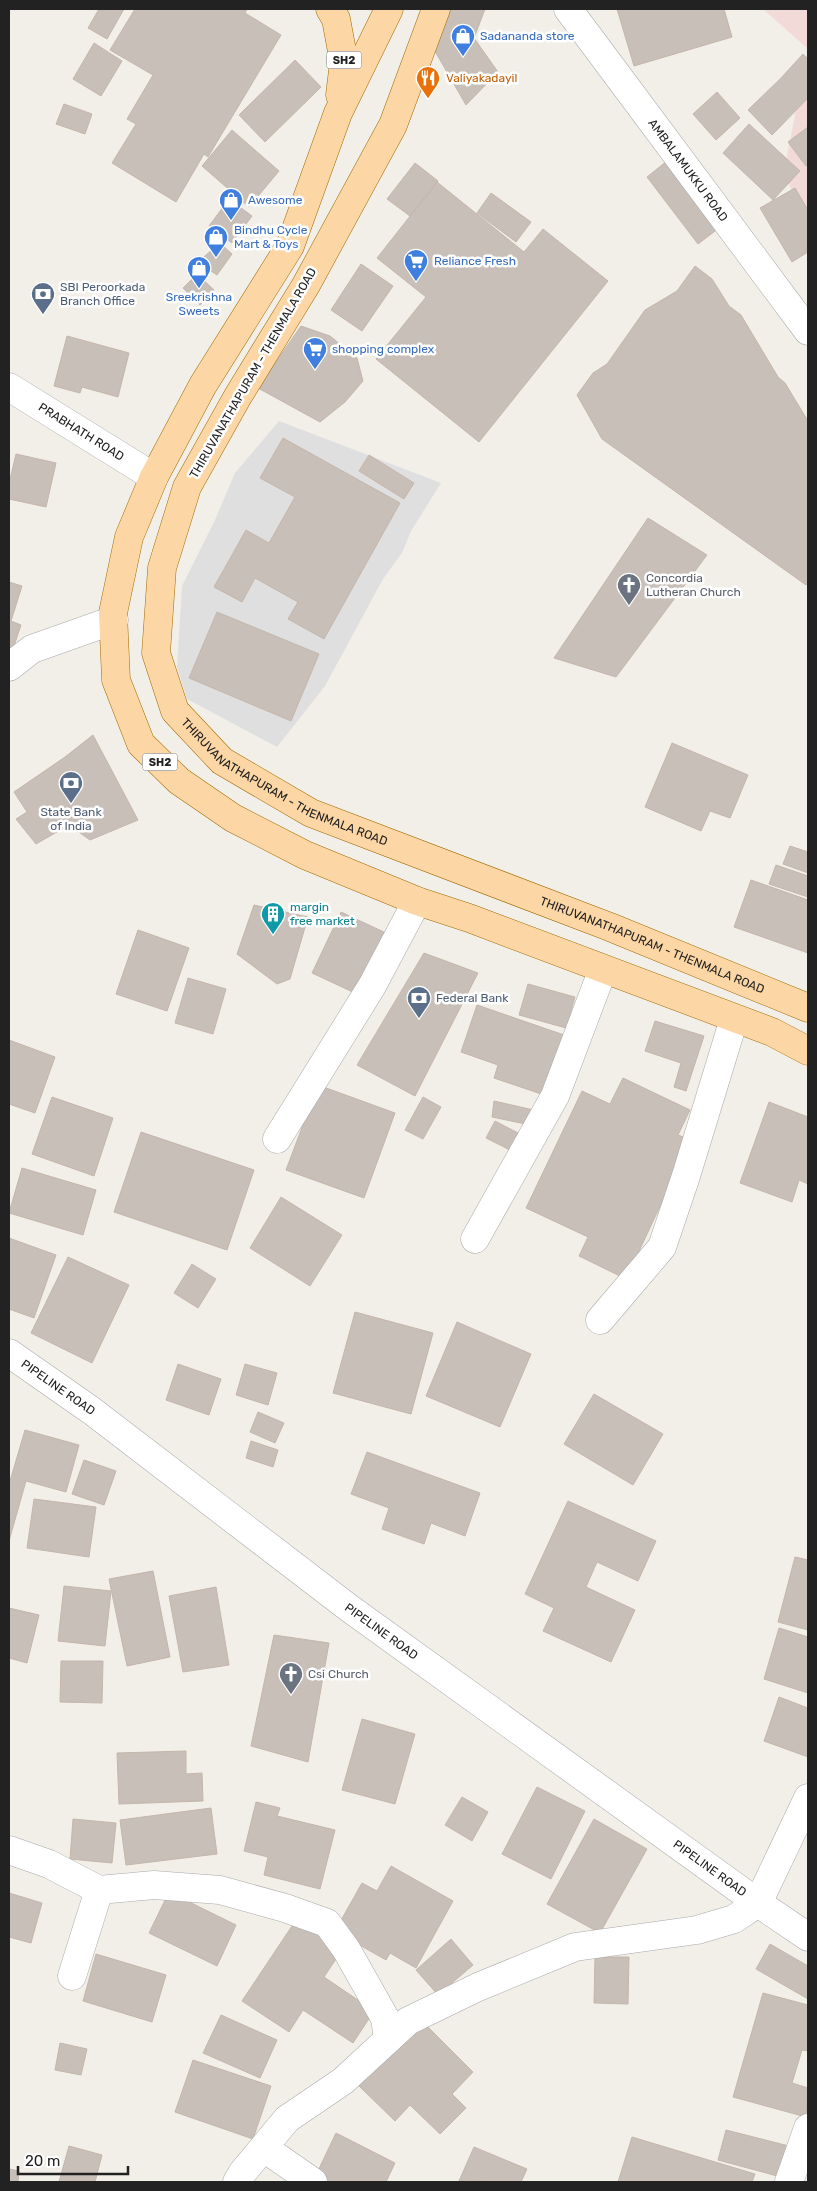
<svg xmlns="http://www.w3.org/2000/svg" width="817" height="2191" viewBox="0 0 817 2191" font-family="Rubik,sans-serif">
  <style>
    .residential { fill: #e0dfdf }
    .commercial { fill: #f2dad9 }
    .building { fill: #c7bfb8; stroke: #c4b6ab }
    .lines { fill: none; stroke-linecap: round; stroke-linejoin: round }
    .minor-casing { stroke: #a9a9a9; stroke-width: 29 }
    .major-casing { stroke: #a06b00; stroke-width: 29 }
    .minor { stroke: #fff; stroke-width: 28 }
    .major { stroke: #fcd6a4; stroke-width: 28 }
    .labels { text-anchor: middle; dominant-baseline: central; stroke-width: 5; stroke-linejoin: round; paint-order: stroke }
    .shield { fill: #fff; stroke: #646464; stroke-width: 1 }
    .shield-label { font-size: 11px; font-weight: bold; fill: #222 }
    .shop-label { font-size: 12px; fill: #366cbe; stroke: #fff; text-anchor: start }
    .food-label { font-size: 12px; fill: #c56008; stroke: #fff; text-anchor: start }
    .street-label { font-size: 12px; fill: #222; stroke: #fff }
    .service-label { font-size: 12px; fill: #4e5e75; stroke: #fff; text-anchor: start }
    .worship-label { font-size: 12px; fill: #5b616d; stroke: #fff; text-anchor: start }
    .culture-label { font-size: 12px; fill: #0d838f; stroke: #fff; text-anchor: start }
  </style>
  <rect width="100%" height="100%" fill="#f2efe9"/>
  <path class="residential" d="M279,421L441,483L411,531L402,553L383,579L325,686L277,747L187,699L177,667L182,586L215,520L235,473Z"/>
  <path class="commercial" d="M763,9H808V232L784,171L808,49Z"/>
  <path class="building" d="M99,9H124L107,39L88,28Z
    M135,9H247L245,13L281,35L208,157L204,154L176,202L112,163L136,124L127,119L153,75L110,50Z
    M448,9H485L474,38L498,72L466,105L432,46Z
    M617,9H724L732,37L634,66Z
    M94,43L122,61L101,96L73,79Z
    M803,54L808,59V98L772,135L748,110L781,78Z
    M295,60L321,87L265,142L239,115Z
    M717,92L740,118L716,140L693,114Z
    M64,104L92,114L85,134L56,124Z
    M749,124L800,171L773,200L723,153Z
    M808,127V164L806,166L788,142Z
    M232,130L279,171L249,207L202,166Z
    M667,161L719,228L698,244L647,177Z
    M415,163L438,181L410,216L387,199Z
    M437,182L524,252L543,229L608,281L479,442L376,359L426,297L377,258Z
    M795,188L808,210V252L792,262L760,208Z
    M491,193L531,222L516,242L477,213Z
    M229,199L252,216L232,243L209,226Z
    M223,246L232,254L217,275L198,262L213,249Z
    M361,264L393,286L362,331L331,310Z
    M695,266L712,279L729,306L741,315L778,377L785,383L808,421V582L806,585L602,439L577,395L593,373L607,364L645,310L677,291Z
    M197,274L214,290L200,305L183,288Z
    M301,326L330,336L357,358L363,381L345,402L320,422L258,388Z
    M67,336L129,353L118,397L82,387L80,393L54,386Z
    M283,438L400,503L324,639L288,619L298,602L255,578L242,602L214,587L246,530L269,543L295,497L260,478Z
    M16,454L56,463L46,507L9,499V484Z
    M369,455L414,483L404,499L359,471Z
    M648,518L707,555L616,677L554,658Z
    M9,582L22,586L11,621L21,625L12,652L9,650Z
    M217,612L319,654L291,721L189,678Z
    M93,735L138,820L90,840L69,825L36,844L16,819L27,812L14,792L65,757Z
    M672,743L748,775L730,818L710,811L701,831L645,807Z
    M790,846L808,852V873L783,864Z
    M776,865L808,876V897L769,884Z
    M751,880L808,900V953L734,927Z
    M254,905L308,917L290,979L277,984L237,954Z
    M341,912L386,933L357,994L312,973Z
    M138,930L189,948L167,1011L116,994Z
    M424,953L478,973L415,1096L357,1065Z
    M188,978L226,989L213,1034L175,1023Z
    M528,984L575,997L566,1028L519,1015Z
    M477,1005L567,1036L547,1096L494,1078L498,1065L461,1052Z
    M655,1021L704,1036L686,1091L674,1087L681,1063L645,1051Z
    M9,1040L55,1057L35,1113L9,1104Z
    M623,1078L690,1110L678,1135L691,1140L626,1279L579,1256L588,1237L526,1208L582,1091L610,1104Z
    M318,1085L395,1113L364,1198L286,1170Z
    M52,1097L113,1118L94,1176L32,1154Z
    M423,1097L441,1107L423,1139L405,1130Z
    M494,1101L538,1111L535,1126L492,1117Z
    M769,1102L808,1117V1184L799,1180L792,1202L740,1183Z
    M495,1121L518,1133L510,1150L486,1138Z
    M141,1132L254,1170L227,1250L114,1212Z
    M22,1168L96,1190L83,1235L9,1213Z
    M281,1197L342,1235L310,1286L250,1248Z
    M9,1238L56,1255L34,1318L9,1309Z
    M68,1257L129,1285L92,1363L31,1333Z
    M192,1264L216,1279L198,1308L174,1293Z
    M355,1312L433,1333L411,1414L333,1393Z
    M457,1322L531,1354L500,1427L426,1396Z
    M178,1364L221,1379L209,1415L166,1400Z
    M245,1364L277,1373L268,1405L236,1395Z
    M594,1394L663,1434L633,1485L564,1444Z
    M258,1412L284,1423L275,1443L250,1432Z
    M25,1430L79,1445L66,1492L26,1481L9,1541V1481H10Z
    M251,1441L278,1450L273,1467L246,1458Z
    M367,1452L480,1493L465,1536L431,1523L424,1544L382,1529L389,1508L351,1494Z
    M84,1460L116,1471L104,1505L72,1494Z
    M34,1499L96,1507L89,1557L27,1548Z
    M568,1501L656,1541L638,1581L597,1562L586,1587L635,1610L611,1662L543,1631L554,1608L525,1594Z
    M795,1557L808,1560V1630L778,1622Z
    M153,1571L170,1657L127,1666L109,1579Z
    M64,1586L111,1591L105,1646L58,1641Z
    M216,1587L229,1665L183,1672L169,1596Z
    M9,1608L39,1615L27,1663L9,1658Z
    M779,1628L808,1637V1693L764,1679Z
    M274,1635L329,1643L308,1762L251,1746Z
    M61,1661H103L102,1703L60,1702Z
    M779,1697L808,1708V1757L764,1741Z
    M362,1719L415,1734L395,1804L342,1790Z
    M186,1751V1774L202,1773L203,1801L119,1804L117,1753Z
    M537,1787L585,1811L551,1879L502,1854Z
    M462,1797L488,1812L472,1841L445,1825Z
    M256,1802L280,1808L277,1816L335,1830L320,1889L264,1875L268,1857L244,1851Z
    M211,1808L217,1854L126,1865L120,1820Z
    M73,1819L116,1823L112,1863L70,1859Z
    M594,1819L647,1849L600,1933L547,1904Z
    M391,1866L453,1901L416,1968L390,1953L386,1960L335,1931L362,1883L377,1891Z
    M169,1892L236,1925L217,1966L149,1933Z
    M9,1893L42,1903L31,1943L9,1937Z
    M296,1920L342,1950L324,1977L374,2011L353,2043L303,2010L289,2032L242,2001Z
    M451,1939L473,1965L438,1995L416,1970Z
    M770,1944L808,1966V1999L756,1969Z
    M96,1954L166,1975L152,2022L83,2001Z
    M595,1957H629L628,2004L594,2003Z
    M763,1993L808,2005V2051L802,2050L792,2083L808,2088L806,2117L733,2097Z
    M221,2015L277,2040L260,2078L203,2053Z
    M422,2021L473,2072L452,2094L466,2108L440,2134L410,2105L395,2121L358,2085Z
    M60,2043L87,2049L81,2075L55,2070Z
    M193,2060L271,2086L253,2139L175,2112Z
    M726,2130L789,2146L781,2177L718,2160Z
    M336,2133L395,2163L386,2182H330L316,2175Z
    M632,2137L755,2174L752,2182H618Z
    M69,2146L102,2155L95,2182H59Z
    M474,2147L527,2169L521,2182L459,2181Z
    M9,2169L19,2171L18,2182H9Z"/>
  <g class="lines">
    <g class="minor-casing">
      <g id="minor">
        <path id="s1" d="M568,9L808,331"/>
        <path id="s2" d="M9,387L154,477"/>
        <path d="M9,667L32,649L114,620"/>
        <path d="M277,1139L372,986L417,901"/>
        <path d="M475,1239L555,1096L603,969"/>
        <path d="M600,1320L662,1247L686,1176L734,1019"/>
        <path id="s3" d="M9,1353L92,1411L349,1608L758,1903L808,1937"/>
        <path d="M9,1850L49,1864L99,1890L154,1885L220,1890L285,1908L327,1923L346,1949L385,2018L388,2039"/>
        <path d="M72,1976L99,1890"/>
        <path d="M264,2148L313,2182"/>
        <path d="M237,2182L243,2172L287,2119L343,2081L408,2021L478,1987L575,1947L697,1930L734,1919L758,1903L808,1798"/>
        <path d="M789,2182L808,2128"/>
      </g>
    </g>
    <g class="major-casing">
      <g id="major">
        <path d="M330,9L336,19L344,62L340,95"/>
        <path d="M389,9L338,113L290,246L203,385L154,477L129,537L113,613L116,680L141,744L179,781L233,818L305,855L417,901L469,918L772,1032L808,1051"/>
        <path id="s4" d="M436,9L393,125L306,285L238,396L187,487L162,568L156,653L175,711L222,761L311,813L610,927L808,1008"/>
      </g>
    </g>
    <use href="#minor" class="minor"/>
    <use href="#major" class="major"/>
  </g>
  <defs>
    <g id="shop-pin" transform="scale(1.25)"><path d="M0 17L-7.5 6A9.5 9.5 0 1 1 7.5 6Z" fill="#3f7fe0" stroke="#fff"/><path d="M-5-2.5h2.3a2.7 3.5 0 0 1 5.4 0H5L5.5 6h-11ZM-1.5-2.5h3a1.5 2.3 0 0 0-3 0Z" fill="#fff"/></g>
    <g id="restaurant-pin" transform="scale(1.25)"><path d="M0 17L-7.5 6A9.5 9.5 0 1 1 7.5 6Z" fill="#e8710a" stroke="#fff"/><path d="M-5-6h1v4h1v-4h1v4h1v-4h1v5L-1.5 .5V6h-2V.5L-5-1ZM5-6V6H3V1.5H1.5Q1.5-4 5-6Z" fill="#fff"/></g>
    <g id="supermarket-pin" transform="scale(1.25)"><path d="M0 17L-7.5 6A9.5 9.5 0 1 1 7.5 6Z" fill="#3f7fe0" stroke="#fff"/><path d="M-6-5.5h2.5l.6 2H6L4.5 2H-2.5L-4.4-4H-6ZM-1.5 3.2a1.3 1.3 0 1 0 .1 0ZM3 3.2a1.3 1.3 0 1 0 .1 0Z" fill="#fff"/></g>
    <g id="bank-pin" transform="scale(1.25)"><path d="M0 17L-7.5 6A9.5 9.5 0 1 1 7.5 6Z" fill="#5c6f8a" stroke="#fff"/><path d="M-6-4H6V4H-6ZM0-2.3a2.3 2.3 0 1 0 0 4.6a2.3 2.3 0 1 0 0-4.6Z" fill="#fff"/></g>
    <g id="church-pin" transform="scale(1.25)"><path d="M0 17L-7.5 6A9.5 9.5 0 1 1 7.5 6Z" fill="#6b7280" stroke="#fff"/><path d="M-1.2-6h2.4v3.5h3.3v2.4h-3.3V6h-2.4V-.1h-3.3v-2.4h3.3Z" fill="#fff"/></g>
    <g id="building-pin" transform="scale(1.25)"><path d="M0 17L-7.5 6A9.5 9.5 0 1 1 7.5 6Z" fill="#0f9aa8" stroke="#fff"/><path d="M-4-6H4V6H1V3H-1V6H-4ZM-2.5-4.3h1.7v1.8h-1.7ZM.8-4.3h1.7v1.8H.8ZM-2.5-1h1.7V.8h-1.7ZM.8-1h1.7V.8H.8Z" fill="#fff"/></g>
  </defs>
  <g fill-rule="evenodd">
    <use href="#shop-pin" x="463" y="36"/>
    <use href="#restaurant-pin" x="428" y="78"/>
    <use href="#shop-pin" x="231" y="200"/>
    <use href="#shop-pin" x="216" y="237"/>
    <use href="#supermarket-pin" x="416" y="261"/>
    <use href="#shop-pin" x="199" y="268"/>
    <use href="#bank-pin" x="43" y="294"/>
    <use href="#supermarket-pin" x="315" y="349"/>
    <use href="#church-pin" x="629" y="585"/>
    <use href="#bank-pin" x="71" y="783"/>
    <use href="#building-pin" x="273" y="914"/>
    <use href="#bank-pin" x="419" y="998"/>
    <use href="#church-pin" x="291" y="1674"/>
  </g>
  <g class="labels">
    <g class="shield">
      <rect x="326.5" y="51.5" width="35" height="17" rx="4"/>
      <rect x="142.5" y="753.5" width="35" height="17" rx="4"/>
    </g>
    <g class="shield-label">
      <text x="344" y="60">SH2</text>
      <text x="160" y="762">SH2</text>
    </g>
    <g class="shop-label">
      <text x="480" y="36">Sadananda store</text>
      <text x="248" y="200">Awesome</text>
      <text x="234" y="230">Bindhu Cycle<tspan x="234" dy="14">Mart &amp; Toys</tspan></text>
      <text x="434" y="261">Reliance Fresh</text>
      <text x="199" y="297" text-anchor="middle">Sreekrishna<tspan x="199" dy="14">Sweets</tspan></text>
      <text x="332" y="349">shopping complex</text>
    </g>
    <g class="food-label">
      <text x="446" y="78">Valiyakadayil</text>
    </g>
    <g class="street-label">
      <text stroke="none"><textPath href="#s1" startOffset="201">AMBALAMUKKU ROAD</textPath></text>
      <text transform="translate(253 373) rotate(-60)">THIRUVANATHAPURAM - THENMALA ROAD</text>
      <text stroke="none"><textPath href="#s2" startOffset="85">PRABHATH ROAD</textPath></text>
      <text stroke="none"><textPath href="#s4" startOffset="904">THIRUVANATHAPURAM - THENMALA ROAD</textPath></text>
      <text stroke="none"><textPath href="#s4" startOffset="1309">THIRUVANATHAPURAM - THENMALA ROAD</textPath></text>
      <text stroke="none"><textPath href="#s3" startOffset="60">PIPELINE ROAD</textPath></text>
      <text stroke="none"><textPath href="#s3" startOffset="465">PIPELINE ROAD</textPath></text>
      <text stroke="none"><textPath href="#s3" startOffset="870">PIPELINE ROAD</textPath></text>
    </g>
    <g class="service-label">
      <text x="60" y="287">SBI Peroorkada<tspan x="60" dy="14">Branch Office</tspan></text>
      <text x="71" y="812" text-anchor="middle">State Bank<tspan x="71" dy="14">of India</tspan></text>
      <text x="436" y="998">Federal Bank</text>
    </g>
    <g class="worship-label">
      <text x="646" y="578">Concordia<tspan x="646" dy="14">Lutheran Church</tspan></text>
      <text x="308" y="1674">Csi Church</text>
    </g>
    <g class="culture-label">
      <text x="290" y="907">margin<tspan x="290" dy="14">free market</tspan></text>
    </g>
  </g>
  <rect width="817" height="2191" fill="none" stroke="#222222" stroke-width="20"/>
  <path d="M18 2166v8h110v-8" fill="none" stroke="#222222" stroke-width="2.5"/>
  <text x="25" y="2166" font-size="15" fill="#222222" stroke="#ffffff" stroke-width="4" paint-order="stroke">20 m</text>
</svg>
